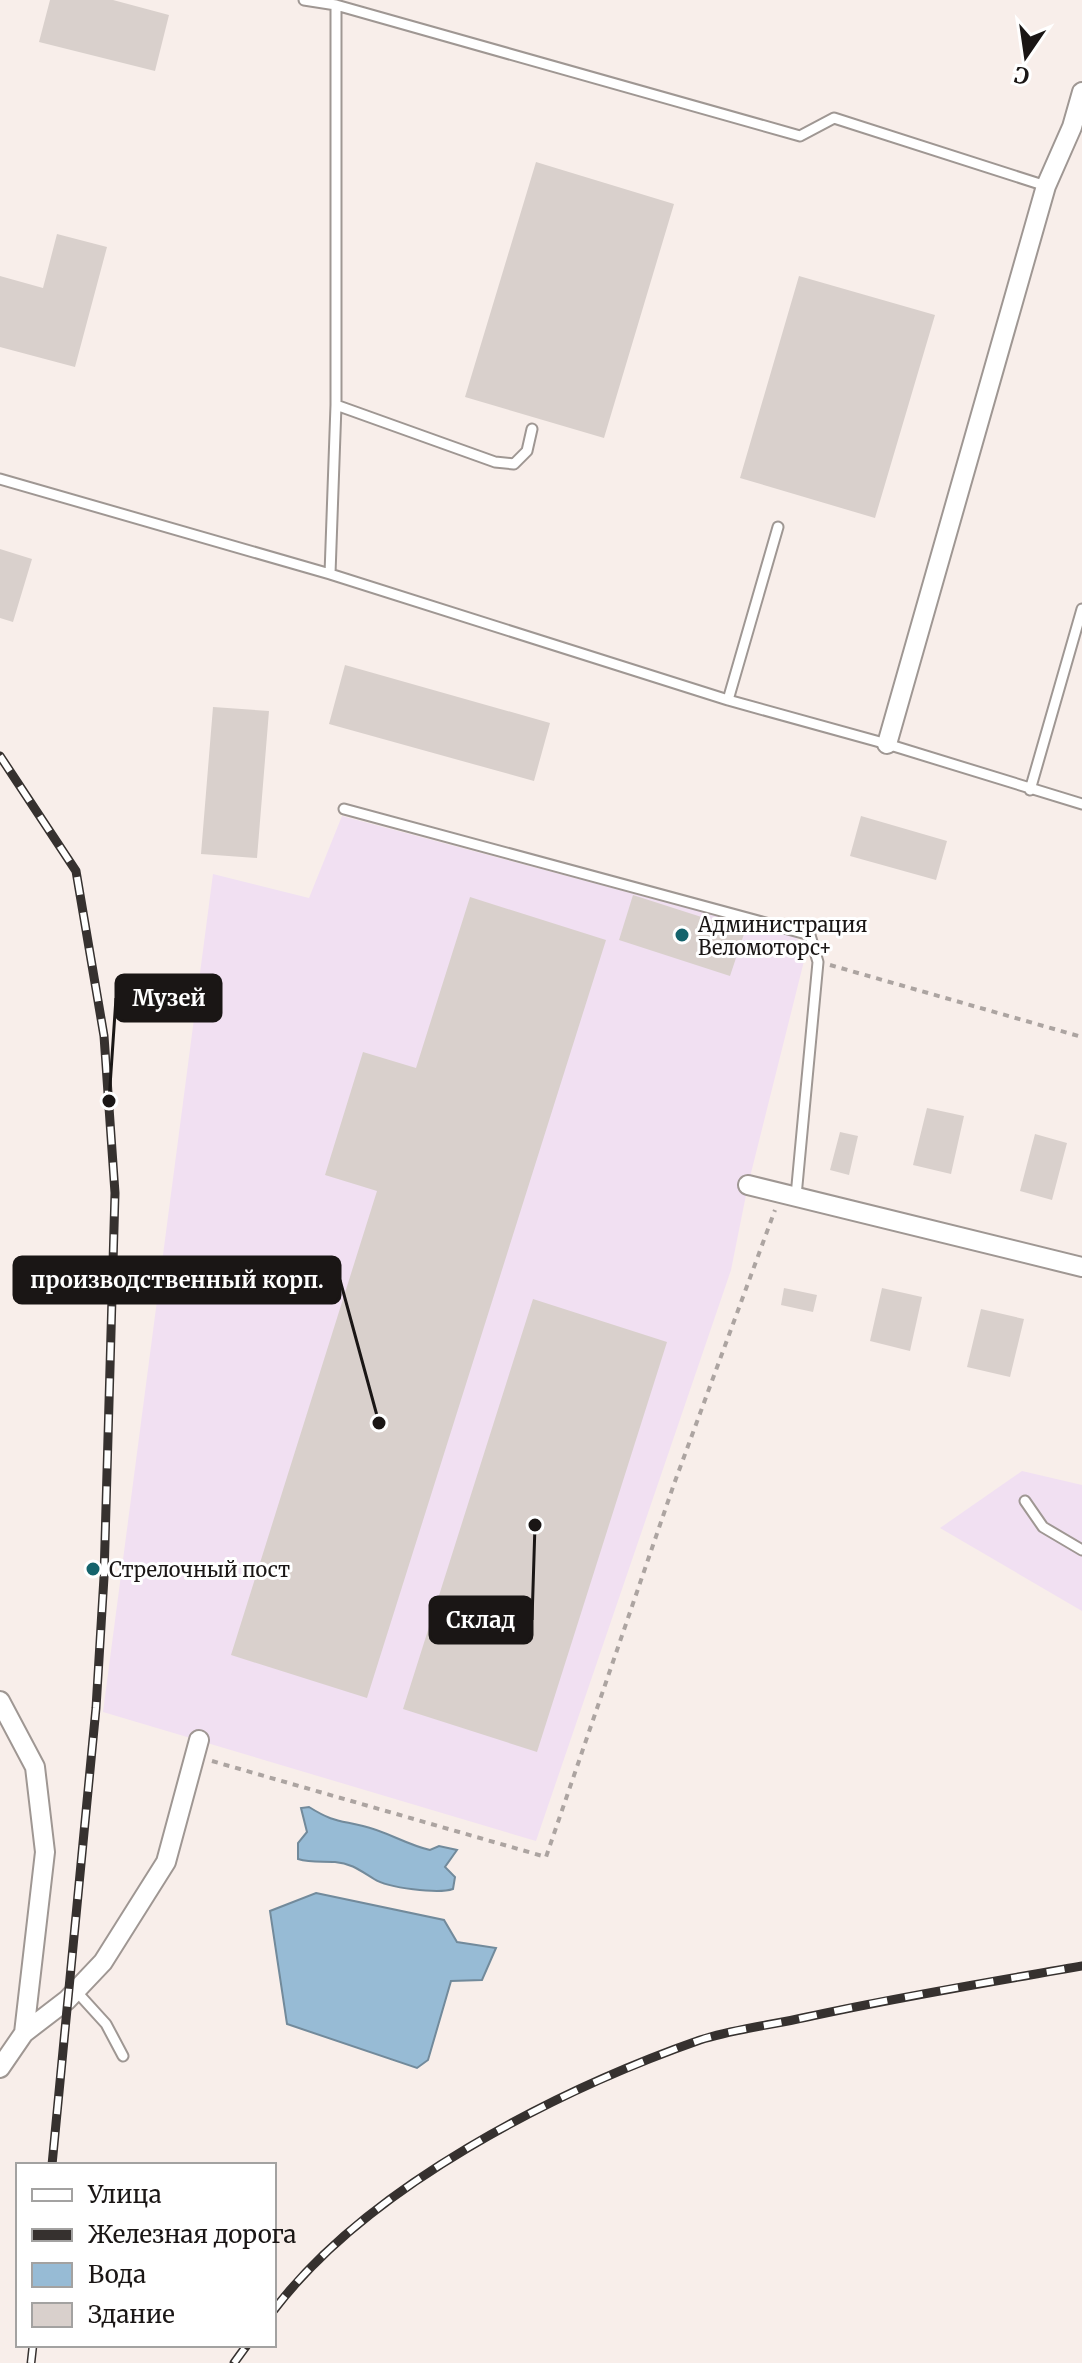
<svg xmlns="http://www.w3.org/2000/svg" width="1082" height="2363" viewBox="0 0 1082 2363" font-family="Merriweather,serif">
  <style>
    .industrial { fill: #f1e0f2 }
    .water { fill: #97bbd5; stroke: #728a9b; stroke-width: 2 }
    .building { fill: #d9d0cc }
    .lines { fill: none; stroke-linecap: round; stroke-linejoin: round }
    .lane-casing { stroke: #9f9793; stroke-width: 13 }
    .street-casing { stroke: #9f9793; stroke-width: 22 }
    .path { stroke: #aca4a1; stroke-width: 4; stroke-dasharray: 6 6; stroke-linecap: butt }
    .lane { stroke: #fff; stroke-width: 9 }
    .street { stroke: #fff; stroke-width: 18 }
    .rail-casing { stroke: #36312f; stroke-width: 9 }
    .rail { stroke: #fff; stroke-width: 6; stroke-dasharray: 18; stroke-linecap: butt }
    .poi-dot { fill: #15636c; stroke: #fff; stroke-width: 3 }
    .labels { text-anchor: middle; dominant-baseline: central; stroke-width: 6; stroke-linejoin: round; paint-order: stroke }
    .poi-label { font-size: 20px; fill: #1a1615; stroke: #fff; text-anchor: start }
    .leader { fill: none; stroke: #1a1615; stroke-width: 3 }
    .callout-dot { fill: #1a1615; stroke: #fff; stroke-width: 3 }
    .callout { fill: #1a1615; stroke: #1a1615; stroke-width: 3 }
    .callout-label { font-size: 22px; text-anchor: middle; font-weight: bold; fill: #fff }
  </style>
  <rect width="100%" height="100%" fill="#f8eeea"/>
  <path class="industrial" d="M342,816L796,937L806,953L748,1185L731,1270L536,1841L103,1712L213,874L309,898Z
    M1022,1471L1082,1485V1611L940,1528Z"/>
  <path class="water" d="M309,1807C333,1822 338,1820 363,1826C386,1831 407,1845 430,1850L439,1846L457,1850L445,1867L455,1877L453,1889C438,1894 388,1888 374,1879C361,1871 351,1863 335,1862C322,1861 311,1863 298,1859V1843L307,1832L301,1808Z
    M316,1893L444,1920L457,1942L496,1948L482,1980L451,1981L428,2060L417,2068L287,2024L270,1911Z"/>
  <path class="building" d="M50,0H113L169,15L155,71L39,42Z
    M536,162L674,204L604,438L465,397Z
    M57,234L107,247L75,367L0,347V276L43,288Z
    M799,276L935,315L875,518L740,478Z
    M0,549L32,559L13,622L0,618Z
    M345,665L550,723L534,781L329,724Z
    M213,707L269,711L257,858L201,854Z
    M861,816L947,841L936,880L850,856Z
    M633,895L745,931L730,976L619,940Z
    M470,897L606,940L367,1698L231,1655L377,1191L325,1175L363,1052L416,1068Z
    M927,1108L964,1116L951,1174L913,1165Z
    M840,1132L858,1136L849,1175L830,1170Z
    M1035,1134L1067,1143L1052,1200L1020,1191Z
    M784,1288L817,1295L813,1312L781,1305Z
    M882,1288L922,1297L910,1351L870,1341Z
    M533,1299L667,1342L537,1752L403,1709Z
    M981,1309L1024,1319L1010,1377L967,1367Z"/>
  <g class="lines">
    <g class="lane-casing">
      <path id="lane" d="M304,0L336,5L800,136L834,118L1046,186
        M336,405L495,462L514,464L527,451L532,429
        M0,479L330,574L728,700L887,744L1082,804
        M330,574L336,405V5
        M728,700L778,527
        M1030,790L1082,609
        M344,809L810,935L818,962L796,1196
        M1025,1501L1043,1527L1082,1550
        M76,1991L106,2024L123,2056"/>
    </g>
    <g class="street-casing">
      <path id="street" d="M887,744L1046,186L1072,127L1082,92
        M748,1185L1082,1267
        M0,1701L35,1767L45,1852L24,2033L0,2068
        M24,2033L67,2000L103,1962L166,1862L199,1740"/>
    </g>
    <path class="path" d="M830,965L1082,1037
      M212,1761L546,1857L674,1484L775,1210"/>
    <use href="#lane" class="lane"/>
    <use href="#street" class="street"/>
    <g class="rail-casing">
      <path id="rail" d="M0,756L76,871L104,1036L115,1193L104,1577L96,1708L52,2165
        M274,2310C367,2187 557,2090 700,2040C734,2029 772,2025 807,2017C898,1997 990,1982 1082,1966
        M31,2363L33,2345
        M234,2363L247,2345"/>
    </g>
    <use href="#rail" class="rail"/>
  </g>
  <g class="poi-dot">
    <circle cx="682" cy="935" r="8"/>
    <circle cx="93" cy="1569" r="8"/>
  </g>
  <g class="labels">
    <g class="poi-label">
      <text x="698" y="924">Администрация<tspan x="698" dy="23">Веломоторс+</tspan></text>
      <text x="109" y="1569">Стрелочный пост</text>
    </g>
  </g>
  <path class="leader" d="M109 1101L116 998M379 1423L340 1280M535 1525L532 1620"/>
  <g class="callout-dot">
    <circle cx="109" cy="1101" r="8"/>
    <circle cx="379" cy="1423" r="8"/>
    <circle cx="535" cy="1525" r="8"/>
  </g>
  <g class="callout">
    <rect x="116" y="975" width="105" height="46" rx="8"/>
    <rect x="14" y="1257" width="326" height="46" rx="8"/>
    <rect x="430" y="1597" width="102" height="46" rx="8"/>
  </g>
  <g class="callout-label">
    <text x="169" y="1006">Музей</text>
    <text x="177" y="1288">производственный корп.</text>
    <text x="481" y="1628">Склад</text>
  </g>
  <rect x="16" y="2163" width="260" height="184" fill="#ffffff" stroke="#a3a2a1" stroke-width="2"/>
  <rect x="32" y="2189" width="40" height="12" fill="#ffffff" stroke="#a3a2a1" stroke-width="2"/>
  <text x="88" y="2203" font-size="24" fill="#1a1615">Улица</text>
  <rect x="32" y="2229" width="40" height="12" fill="#36312f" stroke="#a3a2a1" stroke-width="2"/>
  <text x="88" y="2243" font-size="24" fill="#1a1615">Железная дорога</text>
  <rect x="32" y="2263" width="40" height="24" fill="#97bbd5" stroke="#a3a2a1" stroke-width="2"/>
  <text x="88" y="2283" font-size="24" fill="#1a1615">Вода</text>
  <rect x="32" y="2303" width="40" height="24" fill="#d9d0cc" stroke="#a3a2a1" stroke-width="2"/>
  <text x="88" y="2323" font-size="24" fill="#1a1615">Здание</text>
  <g transform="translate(1026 56) rotate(193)" stroke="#ffffff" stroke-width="6" paint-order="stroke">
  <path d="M0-6L14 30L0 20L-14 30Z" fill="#1a1615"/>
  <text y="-12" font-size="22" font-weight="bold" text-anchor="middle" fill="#1a1615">С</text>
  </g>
</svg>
